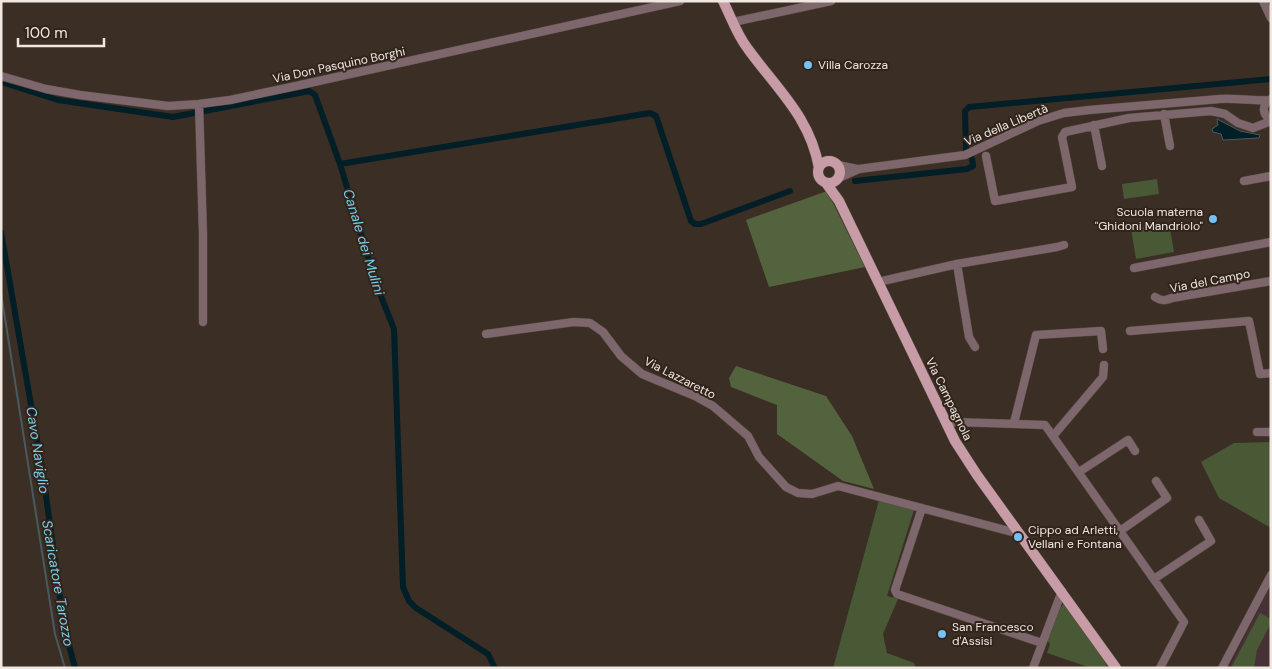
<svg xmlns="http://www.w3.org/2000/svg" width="1272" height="669" viewBox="0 0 1272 669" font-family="'DM Sans',sans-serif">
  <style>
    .medical { fill: #463236 }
    .green { fill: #495835 }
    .forest { fill: #52633d }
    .water { fill: #021e26; stroke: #495a5e }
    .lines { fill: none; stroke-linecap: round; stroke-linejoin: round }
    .stream { stroke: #495a5e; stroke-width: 2 }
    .canal { stroke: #021e26; stroke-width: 6 }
    .minor-casing { stroke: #584c43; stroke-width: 9 }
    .major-casing { stroke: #584c43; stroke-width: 11 }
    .minor { stroke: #7d676c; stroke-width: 8 }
    .major { stroke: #c79ca6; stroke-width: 10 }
    .poi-dot { fill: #73c1f5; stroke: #31241b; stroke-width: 2 }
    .labels { text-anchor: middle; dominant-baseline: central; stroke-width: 4; stroke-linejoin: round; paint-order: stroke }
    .street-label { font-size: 12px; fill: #f0e7e1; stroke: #31241b }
    .poi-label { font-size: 12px; fill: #f0e7e1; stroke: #31241b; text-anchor: start }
    .water-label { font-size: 14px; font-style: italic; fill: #78ceea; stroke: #31241b }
  </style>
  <rect width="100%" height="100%" fill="#3b2e25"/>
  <path class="medical" d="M1271,584V668H1229Z"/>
  <path class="green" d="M1157,179L1159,194L1124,199L1122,184Z
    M1169,223L1174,252L1136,259L1131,229Z
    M1271,442V528L1219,498L1201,462L1234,443Z
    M879,500L914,510L887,596L898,599L883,634L887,653L914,663L916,668H833Z
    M1064,603L1104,657L1107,668H1091L1047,653L1050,644L1046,639L1059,609Z
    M1260,613L1271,619V623L1257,650L1254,668H1231Z"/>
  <path class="forest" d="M827,191L865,267L769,287L746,220Z
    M736,366L826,396L852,436L874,489L843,481L777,434V405L731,387L729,378Z"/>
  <path class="water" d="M1217,119L1240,131L1260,135L1259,138L1223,140L1221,134L1213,132L1212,129L1218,125Z"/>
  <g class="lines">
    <path class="stream" d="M1,293L55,634L65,668"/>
    <path class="canal" d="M1,82L58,100L173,117L304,92L309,91L315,95L340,164L375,281L394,329L403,587L409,601L416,608L488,654L495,668
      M966,150L965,111L969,107L1271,79
      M340,164L650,113L656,116L691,221L695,224H701L790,191
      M855,181L967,169L973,166L972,159
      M1,232L43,474L64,626L75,668"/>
    <g class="minor-casing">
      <path id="minor" d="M1263,1L1271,18
        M733,22L831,1
        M1,76L46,89L80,95L168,106L199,104L230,100L296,86L680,1
        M1271,99C1261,105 1262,114 1271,120
        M199,104L203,235V322
        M1164,114L1170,146
        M1094,125L1102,166
        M986,156L995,201L1072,187L1062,137L1065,132L1129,118L1211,111L1225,114L1238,123L1253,128L1271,121
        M838,165L857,169
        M839,178L859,169L965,155L1038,121L1064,113L1089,110L1220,99C1236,98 1252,101 1269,100
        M1244,181L1271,176
        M957,264L969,337L975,347
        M1134,268L1271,242
        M878,282L957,264L1057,247L1064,245
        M1155,297C1161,301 1165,301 1172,298L1271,281
        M1130,331L1249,321L1260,374L1271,373
        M486,334L574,322L590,323L603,332L621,356L642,374L695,396L713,406L748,436L759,457L786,487L798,493L812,494L838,486L1020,534
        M1014,423L1036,335L1101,331L1103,349
        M946,424L953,422L1045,425L1184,622L1160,668
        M1257,432H1271
        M1053,436L1103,377L1104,365
        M1079,472L1128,440L1135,451
        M922,508L895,590L897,594L1042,643
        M1120,531L1167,498L1156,481
        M1154,579L1211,541L1199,520
        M1033,668L1062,591
        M1222,668L1271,575"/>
    </g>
    <g class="major-casing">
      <path id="major" d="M723,1C731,17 737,35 748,49C777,89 810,117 819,168
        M818 172a11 11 0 1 1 22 0a11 11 0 1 1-22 0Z
        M826,183L839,201L955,441L977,475L1116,668"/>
    </g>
    <use href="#minor" class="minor"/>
    <use href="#major" class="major"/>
  </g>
  <g class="poi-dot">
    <circle cx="808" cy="65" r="5"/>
    <circle cx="1213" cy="219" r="5"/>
    <circle cx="1018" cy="537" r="5"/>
    <circle cx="942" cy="634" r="5"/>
  </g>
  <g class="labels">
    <g class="street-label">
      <text transform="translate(339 65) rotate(-12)">Via Don Pasquino Borghi</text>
      <text transform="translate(1006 125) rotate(-23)">Via della Libertà</text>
      <text transform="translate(1210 281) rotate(-11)">Via del Campo</text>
      <text transform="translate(680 378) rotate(27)">Via Lazzaretto</text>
      <text transform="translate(949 399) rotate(64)">Via Campagnola</text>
    </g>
    <g class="poi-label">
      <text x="818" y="65">Villa Carozza</text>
      <text x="1203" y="212" text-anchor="end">Scuola materna<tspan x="1203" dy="14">"Ghidoni Mandriolo"</tspan></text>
      <text x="1028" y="530">Cippo ad Arletti,<tspan x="1028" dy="14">Vellani e Fontana</tspan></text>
      <text x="952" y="627">San Francesco<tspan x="952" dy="14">d'Assisi</tspan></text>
    </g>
    <g class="water-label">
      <text transform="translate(364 242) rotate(73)">Canale dei Mulini</text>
      <text transform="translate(38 450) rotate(81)">Cavo Naviglio</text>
      <text transform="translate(58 583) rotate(80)">Scaricatore Tarozzo</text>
    </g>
  </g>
  <rect width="1272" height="669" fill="none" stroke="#f0e7e1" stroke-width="5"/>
  <path d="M18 38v8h86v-8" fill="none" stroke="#f0e7e1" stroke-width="2.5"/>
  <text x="25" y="38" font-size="15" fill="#f0e7e1" stroke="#31241b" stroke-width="4" paint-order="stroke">100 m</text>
</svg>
